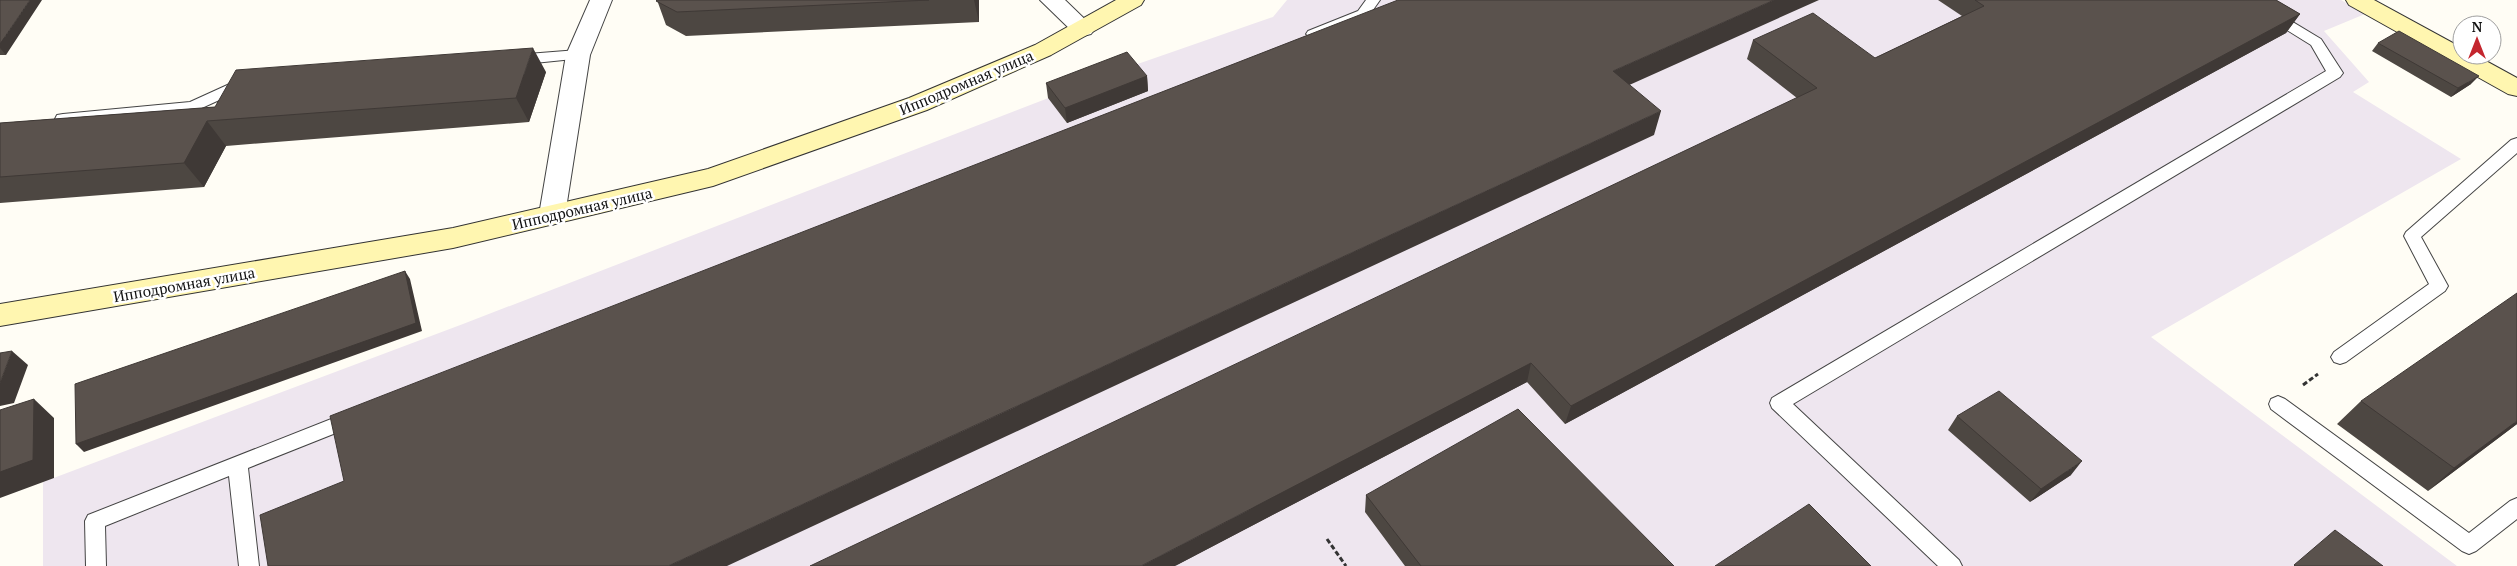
<svg xmlns="http://www.w3.org/2000/svg" width="2517" height="566" viewBox="0 0 2517 566" font-family="'PT Serif',serif">
  <style>
    .industrial { fill: #eee6ef }
    .lines { fill: none; stroke-linecap: round; stroke-linejoin: round }
    .lane-casing { stroke: #444; stroke-width: 2 }
    .street-casing { stroke: #444; stroke-width: 2 }
    .secondary-casing { stroke: #333; stroke-width: 2 }
    .path { stroke: #333; stroke-width: 3; stroke-dasharray: 5 2.5; stroke-linecap: butt }
    .lane { fill: #fff; fill-rule: evenodd }
    .street { fill: #fff; fill-rule: evenodd }
    .secondary { fill: #fff6b0; fill-rule: evenodd }
    .wall { fill: #4d4742 }
    .shaded-wall { fill: #3f3936 }
    .building { fill: #5a524d; stroke: #3f3936 }
    .labels { text-anchor: middle; dominant-baseline: central; stroke-width: 5; stroke-linejoin: round; paint-order: stroke }
    .street-label { font-size: 15px; fill: #111; stroke: #fff }
  </style>
  <rect width="100%" height="100%" fill="#fffdf5"/>
  <path class="industrial" d="M1287,0H2341L2365,14L2324,31L2369,82L2353,92L2461,159L2151,337L2457,566H43V482L463,324L1129,67L1273,17Z"/>
  <g class="lines">
    <g class="lane-casing">
      <path id="lane" d="M1366,0H1380L1368,17L1313,39L1306,34L1308,31L1358,11Z
        M2239,0H2256L2321,39L2343,73L2340,77L1793,404L1959,560L1962,566H1938L1772,408L1770,403L1772,398L2326,71L2311,45Z
        M578,50L586,55L583,58L515,65L507,60L515,55Z
        M245,77L253,82L250,86L193,112L63,124L57,123L55,119L57,115L63,114L190,102Z
        M2517,138V153L2421,237L2448,286L2445,291L2346,362L2340,364L2334,362L2331,357L2334,352L2429,284L2404,236L2406,232L2511,140Z
        M2278,396L2285,399L2469,533L2510,501L2517,498V519L2476,551L2469,554L2462,551L2271,409L2269,404L2271,399Z
        M354,410L361,413L363,418L361,423L248,468L259,566H239L229,476L105,526L106,566H86L85,521L88,515Z"/>
    </g>
    <g class="street-casing">
      <path id="street" d="M590,0H612L590,55L565,215L561,222L552,225L543,222L539,215L566,55Z
        M1040,0H1065L1095,29L1091,34L1083,36L1075,34Z"/>
    </g>
    <g class="secondary-casing">
      <path id="secondary" d="M1116,0H1144L1141,5L1051,55L927,110L713,186L453,248L0,326V304L453,228L708,169L909,98L1035,45Z
        M2346,0H2374L2462,48V55H2475L2517,78V96L2508,94L2349,5Z"/>
    </g>
    <path class="path" d="M2303,385L2318,374
      M1327,539L1346,566"/>
    <use href="#lane" class="lane"/>
    <use href="#street" class="street"/>
    <use href="#secondary" class="secondary"/>
  </g>
  <path class="wall" d="M0,0L6,55H0Z
    M657,0H979V22L686,36L666,25Z
    M1938,0H2276L2300,14L2286,33L1565,424L1527,382L1175,566L1797,98L1747,59L1753,40L1875,58L1962,16Z
    M2378,43L2471,84L2451,97L2372,51Z
    M546,72L529,122L226,146L204,187L0,203V123L215,107Z
    M1147,76L1148,91L1067,123L1048,98L1046,83Z
    M2361,401L2517,424L2428,491L2337,424Z
    M1957,416L2071,475L2030,502L1948,430Z
    M1366,495L1674,566H1405L1365,512Z"/>
  <path class="shaded-wall" d="M30,0H42L6,55L0,48V44Z
    M974,0H979V22Z
    M1774,0H1819L1607,95L1613,71Z
    M2300,14L2286,33L1565,424L1571,406Z
    M533,48L546,72L529,122L516,98Z
    M1147,76L1148,91L1067,123L1065,108Z
    M2479,76L2471,84L2451,97L2458,88Z
    M1661,111L1654,135L727,566H668Z
    M207,121L226,146L204,187L184,163Z
    M405,271L410,279L422,331L84,452L76,444Z
    M12,351L28,365L14,403L0,406V383Z
    M1531,363L1527,382L1175,566H1141Z
    M34,399L54,418V478L0,498V472Z
    M2517,421V424L2428,491L2454,468Z
    M2082,461L2071,475L2030,502L2041,489Z"/>
  <path class="building" d="M0,0H30L0,44Z
    M657,0H929L677,12L656,1Z
    M1398,0H1774L1613,71L1661,111L668,566H268L260,515L344,481L330,416Z
    M1975,0H2276L2300,14L1571,406L1531,363L1141,566H810L1817,88L1753,40L1813,13L1875,58L1984,6Z
    M2399,31L2479,76L2458,88L2378,43Z
    M533,48L516,98L207,121L184,163L0,177V123L215,107L236,70Z
    M1127,52L1147,76L1065,108L1046,83Z
    M405,271L416,323L76,444L75,384Z
    M2517,293V421L2454,468L2361,401Z
    M12,351L0,383V353Z
    M1999,391L2082,461L2041,489L1957,416Z
    M34,399L33,460L0,472V410Z
    M1518,409L1674,566H1421L1366,495Z
    M1809,504L1871,566H1715Z
    M2335,530L2383,566H2295L2294,565Z"/>
  <g class="labels">
    <g class="street-label">
      <text transform="translate(966 82) rotate(-23)">Ипподромная улица</text>
      <text transform="translate(582 208) rotate(-13)">Ипподромная улица</text>
      <text transform="translate(184 284) rotate(-10)">Ипподромная улица</text>
    </g>
  </g>
  <g transform="translate(2477 40)"><circle r="24" fill="#ffffff" stroke="#a0a0a0"/>
  <path d="M0-4L9 19L0 12L-9 19Z" fill="#c4262e"/>
  <text y="-8" font-size="14" font-weight="bold" text-anchor="middle" fill="#111111">N</text>
  </g>
</svg>
